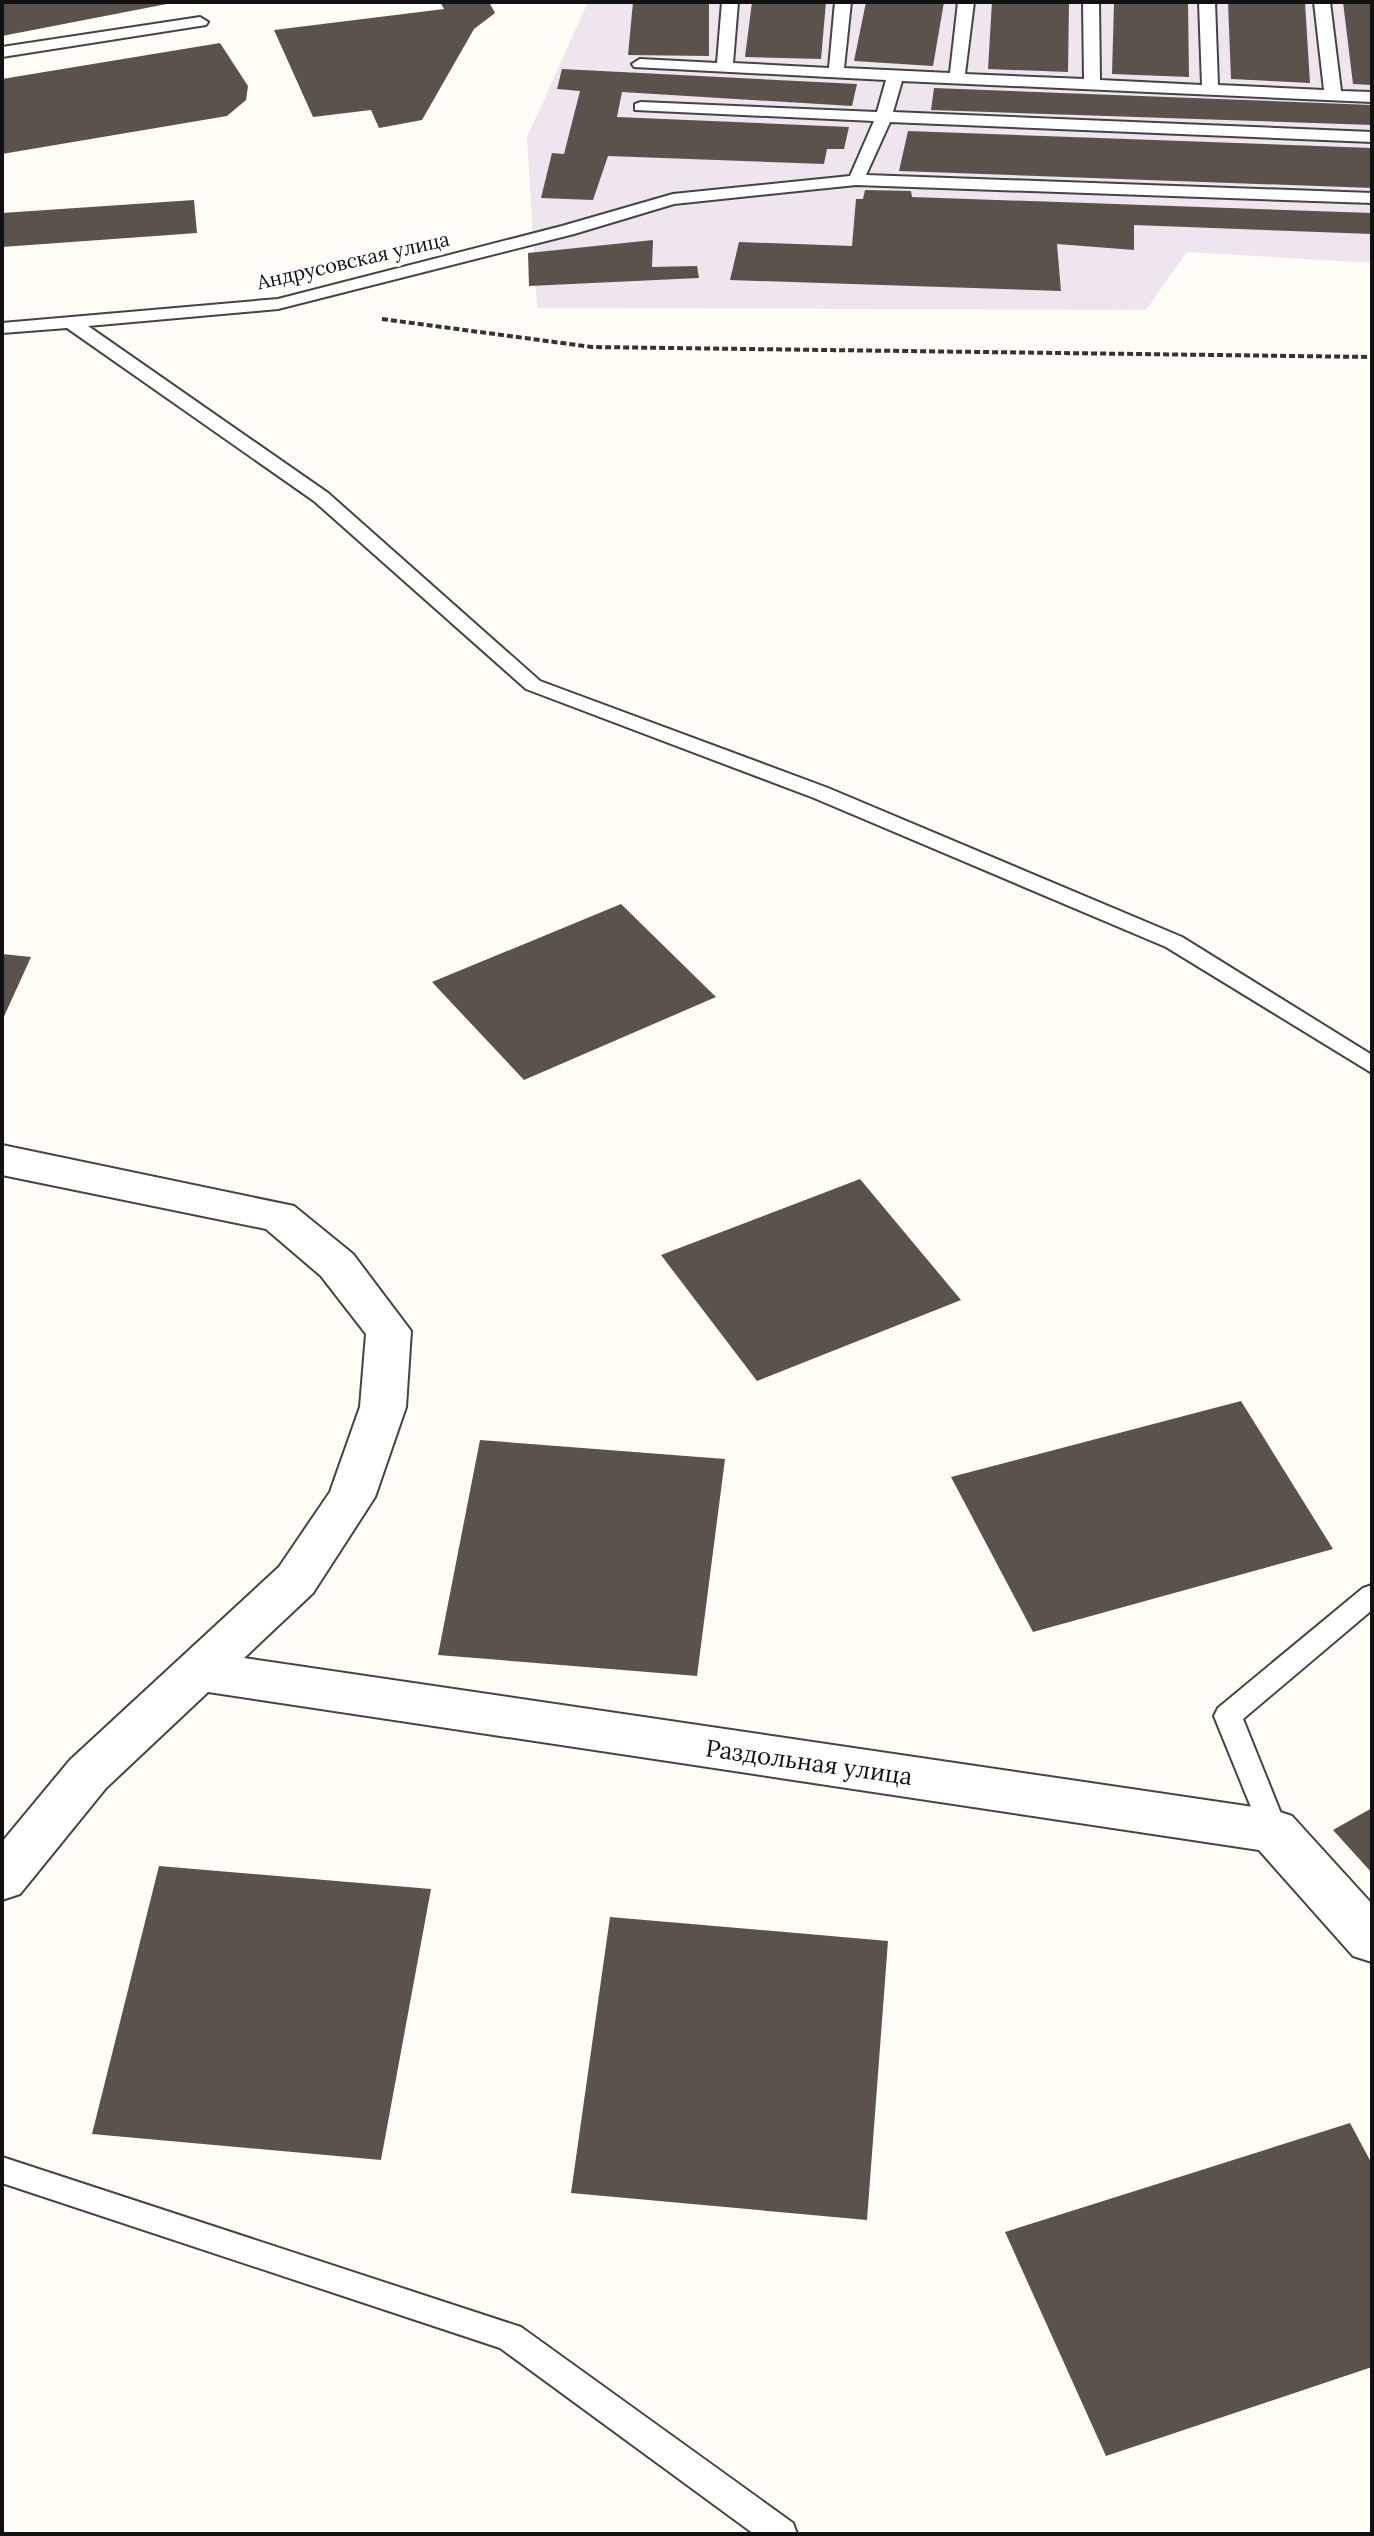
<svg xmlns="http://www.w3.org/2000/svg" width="1374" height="2536" viewBox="0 0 1374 2536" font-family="Lora,serif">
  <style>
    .industrial { fill: #efe5ef }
    .building { fill: #5b524c }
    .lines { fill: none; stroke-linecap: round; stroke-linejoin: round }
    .lane-casing { stroke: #444; stroke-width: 4 }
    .street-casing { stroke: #444; stroke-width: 4 }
    .path { stroke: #333; stroke-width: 4; stroke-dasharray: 6 3; stroke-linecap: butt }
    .lane { fill: #fff; fill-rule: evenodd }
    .street { fill: #fff; fill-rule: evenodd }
    .labels { text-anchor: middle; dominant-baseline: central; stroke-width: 8; stroke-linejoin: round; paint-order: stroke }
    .far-street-label { font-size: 20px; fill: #111; stroke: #fff }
    .street-label { font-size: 24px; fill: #111; stroke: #fff }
  </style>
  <rect width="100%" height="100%" fill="#fffdf5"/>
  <path class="industrial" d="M588,2H1372V263L1187,252L1146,310L537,308L527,137Z"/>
  <path class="building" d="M2,2H171L172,3L2,36Z
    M440,2H489L495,13L474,29L422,120L379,128L371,110L313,117L274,30L444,9Z
    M633,2H709V56L628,55Z
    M752,2H826L821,59L745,57Z
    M866,2H944L933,66L854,61Z
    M992,2H1069L1068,72L988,69Z
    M1114,2H1188L1189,77L1112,74Z
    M1228,2H1305L1310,83L1231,79Z
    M1343,2H1372V85L1353,84Z
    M220,43L248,86L246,100L227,116L2,154V79Z
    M562,69L857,84L852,106L622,92L617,117L849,127L844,149H827L824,164L608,156L593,200L541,198L552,153L564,154L580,91L557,89Z
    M934,88L1372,105V125L931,110Z
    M908,131L1372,148V188L899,171Z
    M865,190L911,191L912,197L1372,213V234L1134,225V250L1057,244L1061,291L730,280L739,242L852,246L856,199H863Z
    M194,200L197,233L2,247V213Z
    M653,240L652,267L697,266L699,278L529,286L528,253Z
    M621,904L716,997L524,1080L432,982Z
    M2,954L31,957L2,1021Z
    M860,1179L961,1300L757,1381L661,1255Z
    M1241,1401L1333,1549L1033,1632L951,1477Z
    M480,1440L725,1459L697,1676L438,1655Z
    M1372,1808V1873L1333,1830Z
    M159,1866L431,1889L381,2160L92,2134Z
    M610,1917L888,1941L867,2220L571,2193Z
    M1350,2123L1372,2164V2367L1106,2456L1005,2232Z"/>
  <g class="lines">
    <g class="lane-casing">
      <path id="lane" d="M722,2H738L733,63L829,68L835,2H851L844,68L950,73L958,2H974L965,74L1084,79L1083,2H1099L1100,80L1202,85L1199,2H1215L1218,85L1324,90L1314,2H1330L1341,91L1372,92V102L902,81L893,112L1372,132V142L890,122L866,175L1372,193V203L856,185L674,204L574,234L278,309L88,326L328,493L540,681L828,788L1182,937L1372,1055V1073L1166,947L814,798L526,689L314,501L67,328L2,333V323L278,299L562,226L673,194L850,176L874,121L635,110V104L641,102L877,112L886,80L634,67L632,64L640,59L717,63Z
        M200,17L208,22L206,25L2,57V47Z
        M1372,1585V1610L1243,1719L1288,1831L1284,1839L1274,1842L1264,1839L1214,1716L1218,1708L1363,1588Z
        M2,2157L521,2327L793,2523L797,2534H754L500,2348L2,2183Z"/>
    </g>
    <g class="street-casing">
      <path id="street" d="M2,1145L294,1206L353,1254L411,1331L406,1407L375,1497L313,1593L244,1658L1274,1810L1292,1816L1372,1904V1962L1353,1956L1259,1850L208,1692L106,1788L20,1894L2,1900V1842L70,1760L279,1567L330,1492L360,1407L366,1334L321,1276L266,1229L2,1175Z"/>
    </g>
    <path class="path" d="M382,319L592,347L1372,357"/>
    <use href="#lane" class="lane"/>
    <use href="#street" class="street"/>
  </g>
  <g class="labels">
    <g class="far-street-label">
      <text transform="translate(353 260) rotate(-13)">Андрусовская улица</text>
    </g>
    <g class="street-label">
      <text transform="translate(809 1762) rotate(8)">Раздольная улица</text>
    </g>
  </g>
  <rect width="1374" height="2536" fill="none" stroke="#111111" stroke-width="8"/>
</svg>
